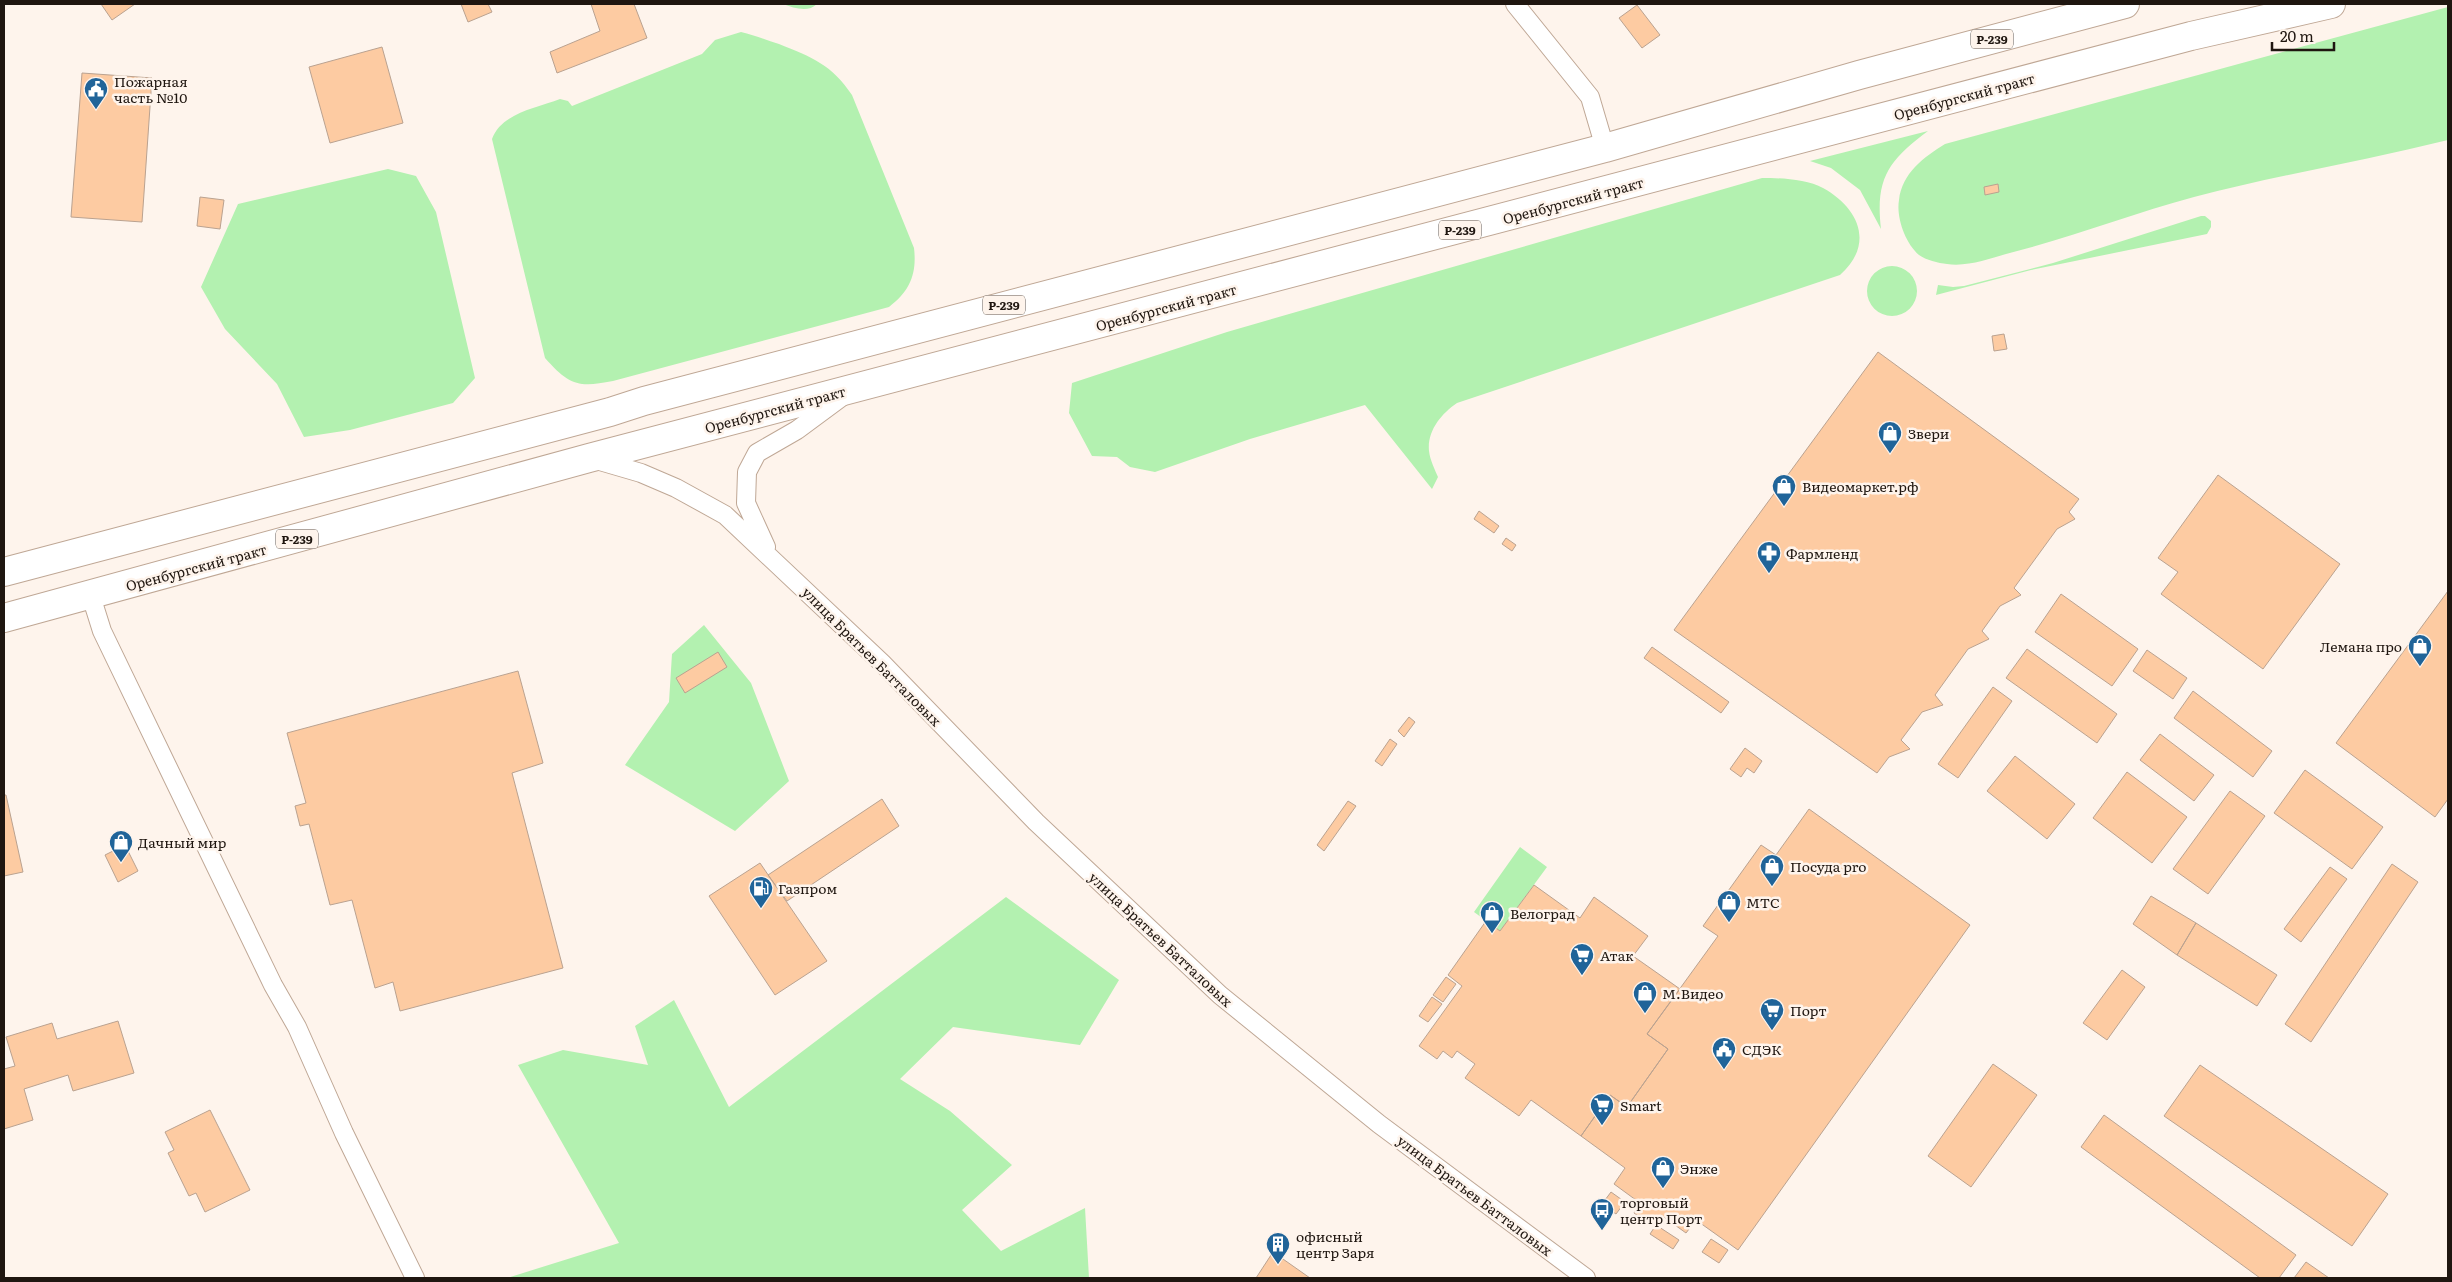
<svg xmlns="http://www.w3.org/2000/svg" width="2452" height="1282" viewBox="0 0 2452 1282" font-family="Literata,serif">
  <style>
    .green { fill: #b3f1b0 }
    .building { fill: #fdcba2; stroke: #baa290 }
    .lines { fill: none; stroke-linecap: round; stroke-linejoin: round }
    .street-casing { stroke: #bfa795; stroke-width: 20 }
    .primary-casing { stroke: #bfa795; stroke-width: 30 }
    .street { stroke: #fff; stroke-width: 18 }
    .primary { stroke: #fff; stroke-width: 28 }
    .labels { text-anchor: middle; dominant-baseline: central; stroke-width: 5; stroke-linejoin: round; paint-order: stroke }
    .shield { fill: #fef4ec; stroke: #625952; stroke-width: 1 }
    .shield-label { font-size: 12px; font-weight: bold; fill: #1f1610 }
    .poi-label { font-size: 14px; fill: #1f1610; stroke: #fef4ec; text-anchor: start }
    .street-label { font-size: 14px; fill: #1f1610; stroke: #fef4ec }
  </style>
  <rect width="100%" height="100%" fill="#fef4ec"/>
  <path class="green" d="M783,4H817C808,13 794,8 783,4Z
    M2448,7V140C2364,161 2278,175 2194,197C2131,214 2070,238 2006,254C1988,259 1967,267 1947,264C1938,263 1926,260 1919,255C1905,243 1896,217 1899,200C1902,173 1924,157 1945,144Z
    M741,32C754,35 766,40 779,44C812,57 832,65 852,95L914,248C917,274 910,291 889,307L613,381C578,388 569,385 545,358L492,139C501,113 537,108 560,99L568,101L572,106L702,54L715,40Z
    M1928,131C1889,160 1875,178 1881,229L1860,190L1831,168L1810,161Z
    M388,169L416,176L436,212L475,378L453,403L350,430L304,437L277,384L225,329L201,287L238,204Z
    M1762,178C1780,178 1807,179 1823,188C1859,208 1875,244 1840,275L1457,403C1441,414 1427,431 1429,451C1430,460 1435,470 1438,477L1432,489L1365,405L1250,439L1155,472L1130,467L1117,457L1092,456L1069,413L1072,383L1227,332Z
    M2201,216H2205L2211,221V227L2207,234L2031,270L1936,295L1938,285L1953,287L1964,286L2053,263Z
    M1867 291a25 25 0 1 1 50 0a25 25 0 1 1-50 0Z
    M704,625L751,683L789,781L735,831L625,765L669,702L672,654Z
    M1520,847L1547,867L1500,931L1474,912Z
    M1006,897L1119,980L1080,1045L953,1027L900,1079L950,1111L1012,1165L962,1210L1001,1251L1085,1208L1089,1278H507L619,1243L518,1065L563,1050L648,1065L635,1026L674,1000L729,1107Z"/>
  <path class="building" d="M101,4H135L112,20Z
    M461,4H488L492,12L468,22Z
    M591,4H634L647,38L557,73L550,52L600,31Z
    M1637,5L1660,35L1642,48L1619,18Z
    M382,47L403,123L330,143L309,67Z
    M82,73L152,78L142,222L71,217Z
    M1998,184L1999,192L1985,195L1984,187Z
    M200,197L224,200L220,229L197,226Z
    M2004,334L2007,349L1994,351L1992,336Z
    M1878,352L2079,499L2069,512L2075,519L2057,529L2014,588L2021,595L2000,606L1982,631L1989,639L1968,649L1935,695L1943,705L1922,712L1901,740L1910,749L1889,757L1877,773L1674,630Z
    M2218,475L2340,564L2263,669L2161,594L2178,572L2158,558Z
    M1479,511L1499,526L1494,533L1474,519Z
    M1506,538L1516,545L1512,551L1502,544Z
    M2448,591V799L2435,817L2336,743Z
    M2061,594L2138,649L2112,686L2035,632Z
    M1652,647L1729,702L1721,713L1644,658Z
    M2027,649L2117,714L2097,743L2006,678Z
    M2147,650L2187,678L2173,699L2133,671Z
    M718,652L727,667L685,693L676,678Z
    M518,671L543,763L512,773L563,968L400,1011L393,982L375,988L352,900L330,905L309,824L300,826L295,806L306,803L287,733Z
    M1993,687L2012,701L1958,778L1938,764Z
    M2193,691L2272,751L2253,777L2174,718Z
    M1409,717L1415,722L1404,737L1398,731Z
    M2160,734L2214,775L2194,801L2140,760Z
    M1390,739L1397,744L1382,766L1375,761Z
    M1745,748L1762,761L1754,773L1747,768L1741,777L1730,769Z
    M2015,756L2075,804L2047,839L1987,791Z
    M2305,770L2383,827L2352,869L2274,813Z
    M2127,772L2187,817L2152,863L2093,818Z
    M2230,791L2265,816L2208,894L2173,869Z
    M4,795H6L23,872L4,876Z
    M882,799L899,826L787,901L768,875Z
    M1348,801L1356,806L1324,851L1317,845Z
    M1809,809L1970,925L1738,1250L1696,1220L1686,1233L1661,1215L1653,1226L1634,1213L1640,1203L1614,1184L1625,1168L1581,1136L1610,1095L1627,1107L1668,1049L1647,1034L1718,936L1703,926L1761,845L1776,855Z
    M125,845L138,871L118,882L105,855Z
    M760,863L827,961L775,995L709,896Z
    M2392,864L2418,882L2311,1042L2285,1024Z
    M2330,867L2347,879L2301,942L2284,929Z
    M1534,885L1580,918L1594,897L1648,936L1633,956L1680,989L1647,1034L1668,1049L1627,1107L1610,1095L1581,1136L1531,1100L1519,1116L1465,1078L1475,1064L1457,1051L1452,1058L1443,1051L1437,1059L1419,1046L1462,986L1448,975L1486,921L1500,931Z
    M2151,896L2196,923L2177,955L2133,924Z
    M2196,923L2277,975L2257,1006L2177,955Z
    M2122,970L2145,987L2107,1040L2083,1023Z
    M1446,977L1456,984L1443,1002L1433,995Z
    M1432,997L1442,1004L1428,1022L1419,1016Z
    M118,1021L134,1073L73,1091L68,1075L24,1089L33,1120L4,1129V1069L15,1066L6,1037L52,1023L57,1039Z
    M1993,1064L2037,1095L1971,1187L1928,1156Z
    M2200,1065L2388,1194L2352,1246L2164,1116Z
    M210,1110L250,1190L205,1212L196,1193L189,1196L168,1153L174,1150L165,1132Z
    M2104,1115L2296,1255L2279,1278H2260L2081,1147Z
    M1611,1192L1625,1202L1616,1214L1602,1204Z
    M1656,1225L1679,1240L1673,1249L1650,1234Z
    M1711,1239L1728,1250L1719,1263L1702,1252Z
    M1273,1252L1310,1278H1256Z
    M2306,1262L2329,1278H2294Z"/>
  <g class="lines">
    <g class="street-casing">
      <path id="street" d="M1515,4L1590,97L1605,148
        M593,459L641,473L676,488L725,515L882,663L1036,822L1220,995L1379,1124L1586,1278
        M766,547L746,503L747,472L757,453L797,430L843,396
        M91,596L102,631L273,985L297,1027L344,1133L415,1278"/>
    </g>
    <g class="primary-casing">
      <path id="primary" d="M4,572L610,412L644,401L1605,148L1859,75L2125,4
        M4,618L589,458L2191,36L2331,4"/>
    </g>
    <use href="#street" class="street"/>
    <use href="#primary" class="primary"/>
  </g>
  <defs>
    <g id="civic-pin" transform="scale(1.25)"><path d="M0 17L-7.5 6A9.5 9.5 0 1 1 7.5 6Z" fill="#206499" stroke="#fef4ec"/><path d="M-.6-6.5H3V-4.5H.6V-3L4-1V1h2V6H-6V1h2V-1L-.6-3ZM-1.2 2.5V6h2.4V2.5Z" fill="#fff"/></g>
    <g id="shop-pin" transform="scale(1.25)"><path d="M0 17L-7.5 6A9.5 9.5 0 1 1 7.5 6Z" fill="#206499" stroke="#fef4ec"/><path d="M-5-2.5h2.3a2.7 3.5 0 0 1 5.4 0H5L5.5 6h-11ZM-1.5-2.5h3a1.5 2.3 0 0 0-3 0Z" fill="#fff"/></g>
    <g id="pharmacy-pin" transform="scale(1.25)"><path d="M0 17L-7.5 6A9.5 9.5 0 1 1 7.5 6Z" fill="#206499" stroke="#fef4ec"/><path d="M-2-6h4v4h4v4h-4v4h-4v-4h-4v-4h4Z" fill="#fff"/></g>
    <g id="fuel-pin" transform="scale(1.25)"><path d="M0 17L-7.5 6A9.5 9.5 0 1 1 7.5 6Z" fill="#206499" stroke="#fef4ec"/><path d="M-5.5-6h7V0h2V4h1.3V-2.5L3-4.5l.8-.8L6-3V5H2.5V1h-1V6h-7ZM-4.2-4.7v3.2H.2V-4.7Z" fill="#fff"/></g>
    <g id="supermarket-pin" transform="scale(1.25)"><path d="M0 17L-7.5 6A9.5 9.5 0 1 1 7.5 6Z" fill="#206499" stroke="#fef4ec"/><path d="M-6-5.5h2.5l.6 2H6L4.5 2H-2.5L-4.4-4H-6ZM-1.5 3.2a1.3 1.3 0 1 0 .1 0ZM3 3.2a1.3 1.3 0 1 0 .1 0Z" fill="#fff"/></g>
    <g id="bus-pin" transform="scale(1.25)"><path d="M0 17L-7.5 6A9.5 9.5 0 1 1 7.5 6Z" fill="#206499" stroke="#fef4ec"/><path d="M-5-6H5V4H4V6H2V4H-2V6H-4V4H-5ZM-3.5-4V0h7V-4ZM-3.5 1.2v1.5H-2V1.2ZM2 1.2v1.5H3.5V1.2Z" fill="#fff"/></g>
    <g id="building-pin" transform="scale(1.25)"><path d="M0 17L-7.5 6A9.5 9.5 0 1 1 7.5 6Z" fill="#206499" stroke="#fef4ec"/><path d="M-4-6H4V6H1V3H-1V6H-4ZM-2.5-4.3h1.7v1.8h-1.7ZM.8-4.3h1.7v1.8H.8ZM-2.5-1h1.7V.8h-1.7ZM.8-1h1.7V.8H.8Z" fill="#fff"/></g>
  </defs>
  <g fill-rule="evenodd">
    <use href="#civic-pin" x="96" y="89"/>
    <use href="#shop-pin" x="1890" y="433"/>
    <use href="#shop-pin" x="1784" y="486"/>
    <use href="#pharmacy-pin" x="1769" y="553"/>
    <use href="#shop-pin" x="2420" y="646"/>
    <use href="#shop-pin" x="121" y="842"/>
    <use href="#shop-pin" x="1772" y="866"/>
    <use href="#fuel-pin" x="761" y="888"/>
    <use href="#shop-pin" x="1729" y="902"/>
    <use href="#shop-pin" x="1492" y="913"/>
    <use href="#supermarket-pin" x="1582" y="955"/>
    <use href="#shop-pin" x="1645" y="993"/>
    <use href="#supermarket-pin" x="1772" y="1010"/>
    <use href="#civic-pin" x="1724" y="1049"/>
    <use href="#supermarket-pin" x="1602" y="1105"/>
    <use href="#shop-pin" x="1663" y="1168"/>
    <use href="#bus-pin" x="1602" y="1210"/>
    <use href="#building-pin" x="1278" y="1244"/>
  </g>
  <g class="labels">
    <g class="shield">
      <rect x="1971" y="29.5" width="42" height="19" rx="4"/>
      <rect x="1439" y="220.5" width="42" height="19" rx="4"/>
      <rect x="983" y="295.5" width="42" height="19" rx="4"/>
      <rect x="276" y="529.5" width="42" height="19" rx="4"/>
    </g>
    <g class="shield-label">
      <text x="1992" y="39">Р-239</text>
      <text x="1460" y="230">Р-239</text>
      <text x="1004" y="305">Р-239</text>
      <text x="297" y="539">Р-239</text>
    </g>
    <g class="poi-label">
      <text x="114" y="81">Пожарная<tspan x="114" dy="16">часть №10</tspan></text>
      <text x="1908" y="433">Звери</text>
      <text x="1802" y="486">Видеомаркет.рф</text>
      <text x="1786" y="553">Фармленд</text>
      <text x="2402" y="646" text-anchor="end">Лемана про</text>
      <text x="138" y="842">Дачный мир</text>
      <text x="1790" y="866">Посуда pro</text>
      <text x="778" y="888">Газпром</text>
      <text x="1746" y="902">МТС</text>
      <text x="1510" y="913">Велоград</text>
      <text x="1600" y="955">Атак</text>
      <text x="1662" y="993">М.Видео</text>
      <text x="1790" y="1010">Порт</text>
      <text x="1742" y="1049">СДЭК</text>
      <text x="1620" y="1105">Smart</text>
      <text x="1680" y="1168">Энже</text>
      <text x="1620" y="1202">торговый<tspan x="1620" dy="16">центр Порт</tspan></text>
      <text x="1296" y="1236">офисный<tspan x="1296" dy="16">центр Заря</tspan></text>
    </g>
    <g class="street-label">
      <text transform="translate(1964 96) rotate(-15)">Оренбургский тракт</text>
      <text transform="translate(1573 200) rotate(-15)">Оренбургский тракт</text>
      <text transform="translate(1166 307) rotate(-15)">Оренбургский тракт</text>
      <text transform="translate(775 409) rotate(-15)">Оренбургский тракт</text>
      <text transform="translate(196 567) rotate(-15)">Оренбургский тракт</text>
      <text transform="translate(872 656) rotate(45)">улица Братьев Батталовых</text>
      <text transform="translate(1161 939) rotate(43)">улица Братьев Батталовых</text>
      <text transform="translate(1475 1195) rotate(37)">улица Братьев Батталовых</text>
    </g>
  </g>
  <rect width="2452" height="1282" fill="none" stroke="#1f1610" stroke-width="10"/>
  <path d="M2272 42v8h62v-8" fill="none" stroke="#1f1610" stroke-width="2.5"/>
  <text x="2280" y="42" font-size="15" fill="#1f1610" stroke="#fef4ec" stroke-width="4" paint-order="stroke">20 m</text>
</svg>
